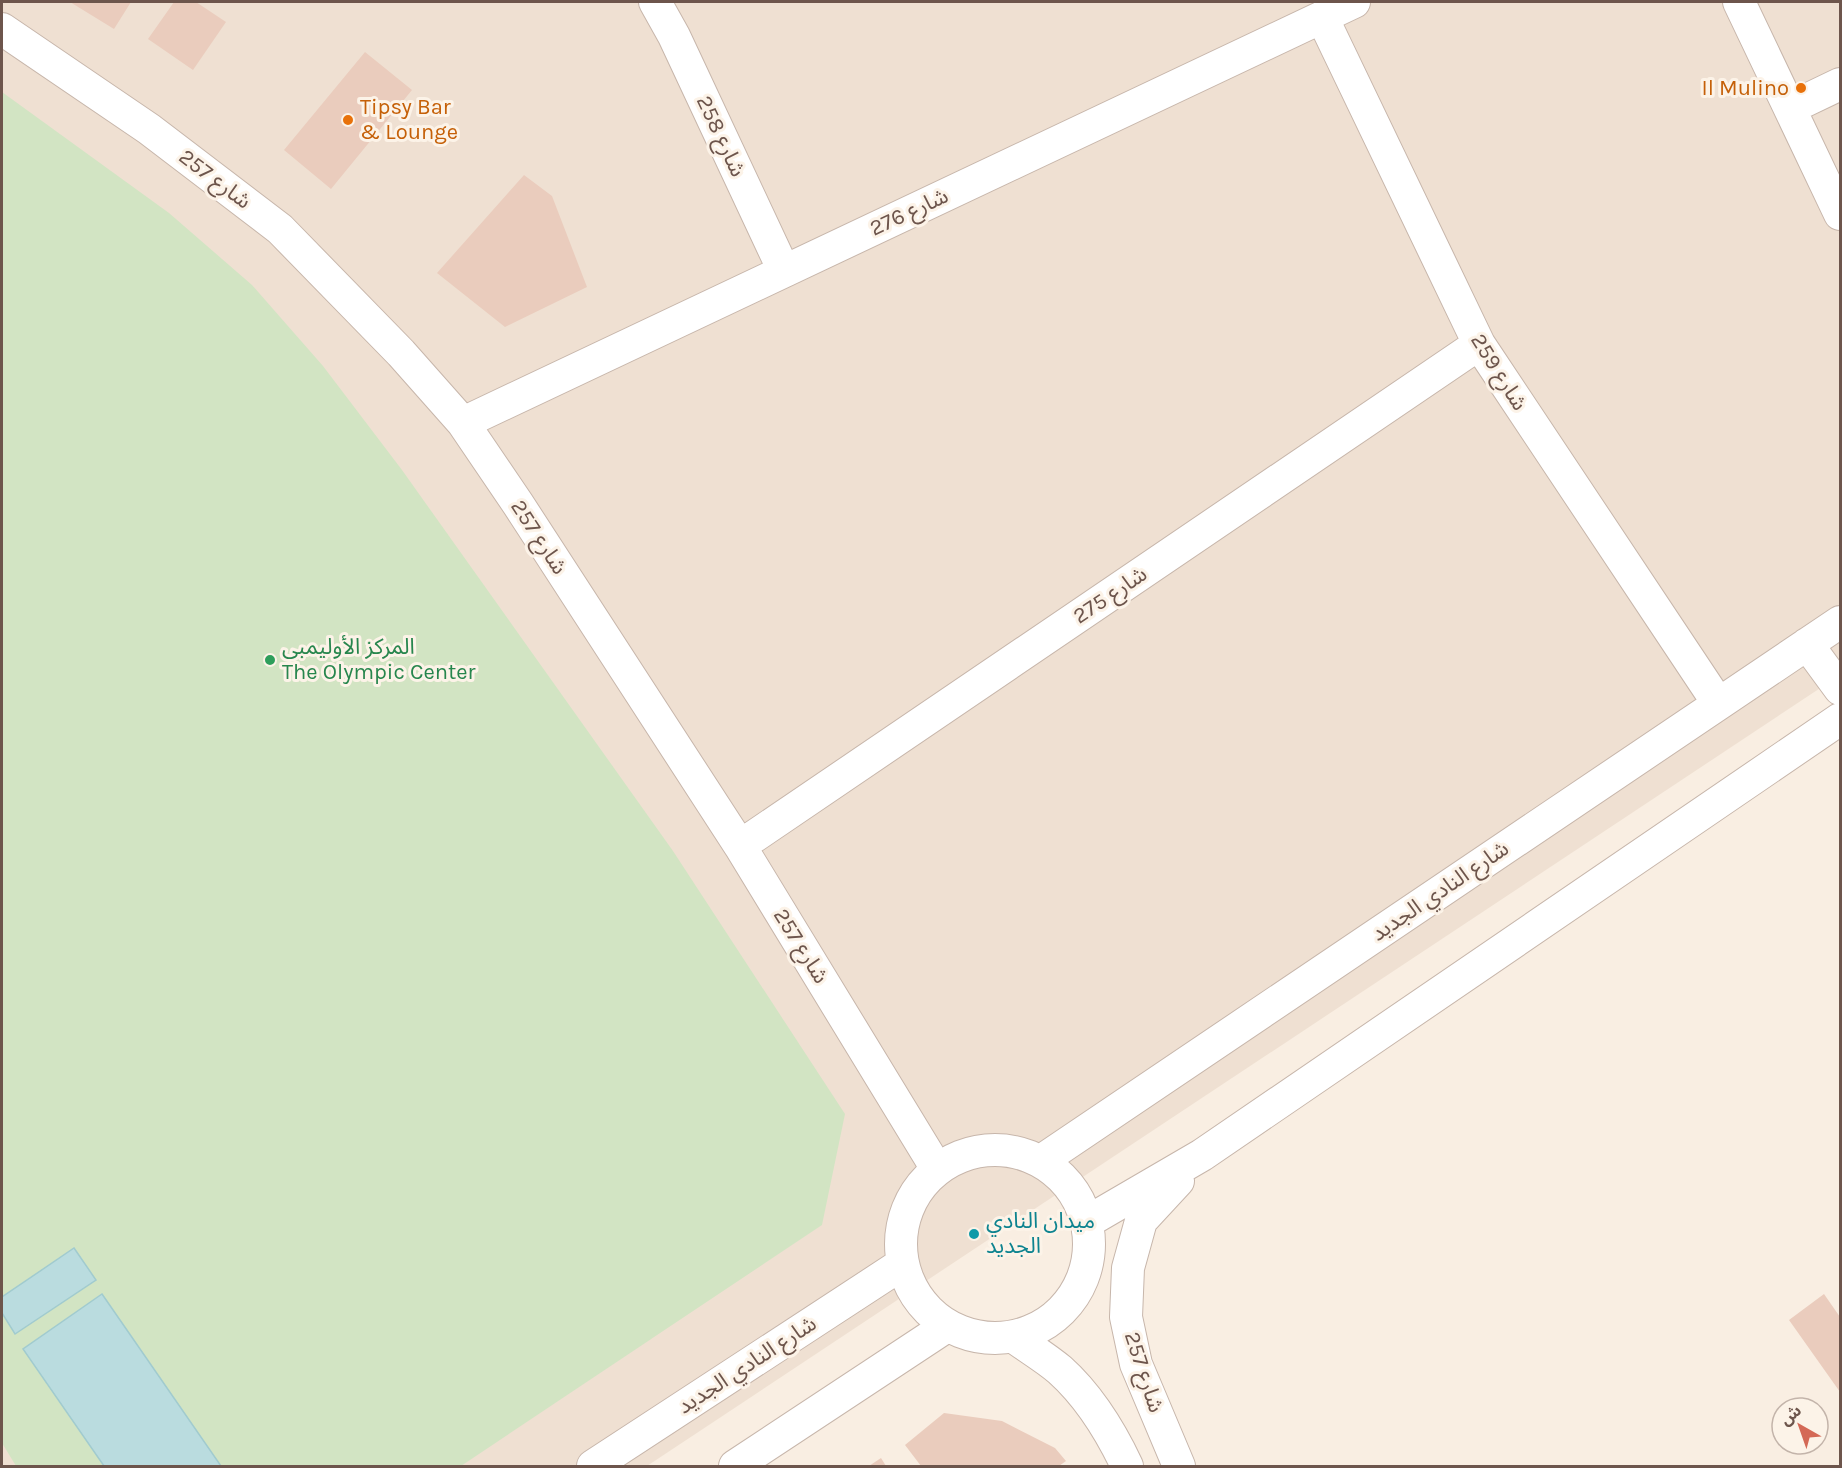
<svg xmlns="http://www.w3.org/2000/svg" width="1842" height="1468" font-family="Karla,'Noto Sans Arabic',sans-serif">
<rect width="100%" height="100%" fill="#f9eee2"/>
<!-- residential -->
<path fill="#efe0d2" d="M 2,2 L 1840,2 L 1840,675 L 647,1466 L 2,1466 Z"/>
<!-- green -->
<path fill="#d2e4c3" d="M 2,92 L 169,213 L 252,285 L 323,366 L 402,470 L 673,851 L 845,1114 L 822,1225 L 461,1466 L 16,1466 L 2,1443 Z"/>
<!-- water -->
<path fill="#badcdf" stroke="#a1cbcf" stroke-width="1.5" d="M 74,1248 L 96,1280 L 15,1334 L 2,1313 L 2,1297 Z
M 102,1294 L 221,1466 L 104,1466 L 23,1349 Z"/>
<!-- building -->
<path fill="#eaccbd" d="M 70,2 L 131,2 L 114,29 Z
M 174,2 L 196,2 L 226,22 L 193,70 L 148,39 Z
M 365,52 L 412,90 L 331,189 L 284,150 Z
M 524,175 L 552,196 L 587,287 L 505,327 L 437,273 Z
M 1824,1294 L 1840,1317 L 1840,1392 L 1789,1320 Z
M 944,1413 L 1002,1421 L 1055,1448 L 1066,1461 L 1059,1466 L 921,1466 L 905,1445 Z
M 881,1458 L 886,1466 L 869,1466 Z"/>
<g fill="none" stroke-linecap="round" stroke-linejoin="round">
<!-- minor casing -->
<g stroke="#c7b6ab" stroke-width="34">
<path id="minor" d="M 655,2 L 674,36 L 784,271
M 1739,2 L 1840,214
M 1322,17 L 1479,344 L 1718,703
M 2,29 L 149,129 L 280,229 L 401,353 L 463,423 L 518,504 L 740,846 L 937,1169
M 1790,108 L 1840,84
M 463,423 L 1354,2
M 1807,644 L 1840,689
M 740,846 L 1479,344
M901 1244a94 94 0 1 1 188 0a94 94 0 1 1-188 0Z
M 1041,1161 L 1840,622
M 1178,1181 L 1141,1221 L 1128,1268 L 1126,1317 L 1136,1364 L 1179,1466
M 1087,1222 L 1202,1155 L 1840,719
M 1014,1337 C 1029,1348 1046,1358 1060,1370 C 1090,1397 1110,1430 1127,1466
M 593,1466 L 902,1264
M 735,1466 L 947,1326"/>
</g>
<!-- minor -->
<use href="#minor" stroke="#fff" stroke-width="32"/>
</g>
<!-- markers -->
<g fill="#e8710a" stroke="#fcf3e8" stroke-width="2">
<circle cx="1801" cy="88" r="6"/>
<circle cx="348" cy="120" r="6"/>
</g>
<circle fill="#2e9e5b" stroke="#fcf3e8" stroke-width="2" cx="270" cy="660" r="6"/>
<circle fill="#0f9aa8" stroke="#fcf3e8" stroke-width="2" cx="974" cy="1234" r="6"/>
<g text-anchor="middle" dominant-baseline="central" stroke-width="6" stroke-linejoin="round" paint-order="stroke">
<!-- food labels -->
<g font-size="22" fill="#c56008" stroke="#fcf3e8" text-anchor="end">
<text x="1789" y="88">Il Mulino</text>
<text x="360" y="107" text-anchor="start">Tipsy Bar<tspan x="360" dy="25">&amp; Lounge</tspan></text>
</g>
<!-- street labels -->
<g font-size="22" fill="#6d554c" stroke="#fcf3e8">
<text transform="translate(721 136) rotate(65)">شارع 258</text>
<text transform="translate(215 179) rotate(37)">شارع 257</text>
<text transform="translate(909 212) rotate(-25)">شارع 276</text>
<text transform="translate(1499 372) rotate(58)">شارع 259</text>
<text transform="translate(539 537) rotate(57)">شارع 257</text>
<text transform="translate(1110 595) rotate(-34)">شارع 275</text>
<text transform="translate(1440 891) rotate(-34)">شارع النادي الجديد</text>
<text transform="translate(801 946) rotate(58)">شارع 257</text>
<text transform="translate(747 1365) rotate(-33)">شارع النادي الجديد</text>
<text transform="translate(1144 1372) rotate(72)">شارع 257</text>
</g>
<!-- leisure labels -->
<g font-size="22" fill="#27864d" stroke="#fcf3e8" text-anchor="start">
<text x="282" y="647">المركز الأوليمبى<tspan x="282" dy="25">The Olympic Center</tspan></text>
</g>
<!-- culture labels -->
<g font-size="22" fill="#0d838f" stroke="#fcf3e8" text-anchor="start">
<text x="986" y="1221">ميدان النادي<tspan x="986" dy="25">الجديد</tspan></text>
</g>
</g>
<!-- border -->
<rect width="1842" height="1468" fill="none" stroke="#6d554c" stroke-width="6"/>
<!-- north arrow -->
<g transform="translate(1800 1426) rotate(320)"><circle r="28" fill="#fcf3e8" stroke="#c3b4aa" stroke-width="1.5"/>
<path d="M0-4.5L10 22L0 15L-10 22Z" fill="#d46956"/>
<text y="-9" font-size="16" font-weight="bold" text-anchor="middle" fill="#6d554c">ش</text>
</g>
</svg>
